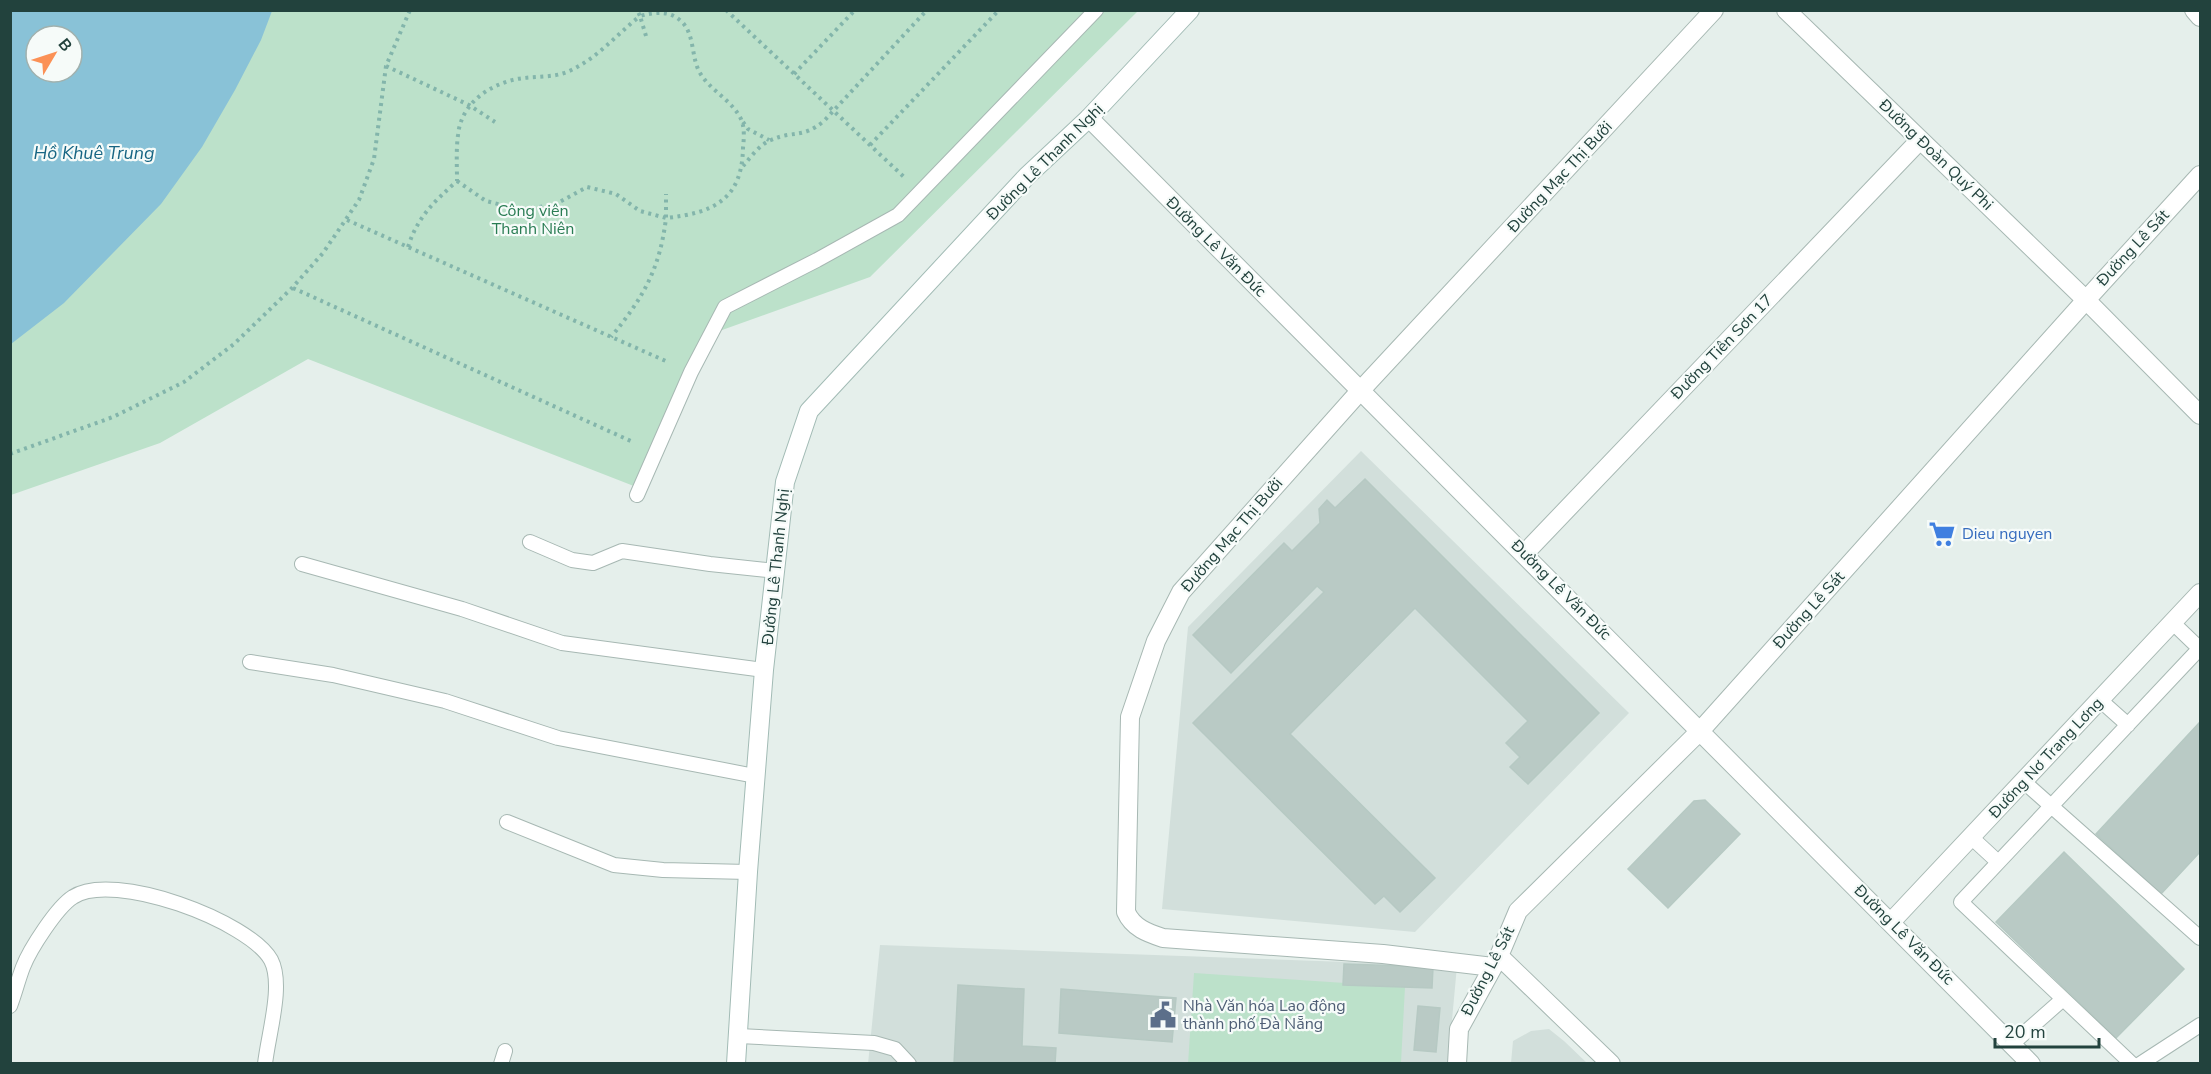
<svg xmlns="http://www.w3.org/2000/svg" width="2211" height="1074" font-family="'Nunito Sans',sans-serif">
<rect width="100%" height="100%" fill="#e5efeb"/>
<!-- built -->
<path fill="#d2dfdb" d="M 1361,451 L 1629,713 L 1415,932 L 1162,909 L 1188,627 Z
M 880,945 L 1457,966 L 1448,1063 L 868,1064 Z
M 1549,1029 L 1564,1041 L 1587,1063 L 1511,1063 L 1513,1041 L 1531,1031 Z"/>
<!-- green -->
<path fill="#bce1ca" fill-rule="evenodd" d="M 10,11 L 1138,11 L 870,277 L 711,334 L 644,490 L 308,359 L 160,443 L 11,495 ZM 36,36 L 72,36 L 72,72 L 36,72 Z
M 1194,973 L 1405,987 L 1401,1063 L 1188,1064 Z"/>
<!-- water -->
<path fill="#89c2d7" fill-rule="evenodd" d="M 11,10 L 272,11 L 261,40 L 235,90 L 202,147 L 161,204 L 64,303 L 11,344 ZM 36,36 L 72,36 L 72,72 L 36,72 Z"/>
<!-- building -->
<path fill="#b9cac5" stroke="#b6c9c3" stroke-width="1.5" d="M 1365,479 L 1599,713 L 1528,784 L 1510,767 L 1520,757 L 1506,743 L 1528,721 L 1415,608 L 1290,734 L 1435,878 L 1400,912 L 1384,896 L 1375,904 L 1193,723 L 1324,592 L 1317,586 L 1231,673 L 1193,635 L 1284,543 L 1292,551 L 1320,523 L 1319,509 L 1327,500 L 1335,508 Z
M 2200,722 L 2200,852 L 2161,894 L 2096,834 Z
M 1705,800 L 1740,834 L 1668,908 L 1628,869 L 1694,801 Z
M 2064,852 L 2184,969 L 2116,1038 L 1996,922 Z
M 1344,964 L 1433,967 L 1432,988 L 1343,985 Z
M 958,985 L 1024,989 L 1022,1046 L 1056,1048 L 1055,1064 L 954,1064 Z
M 1061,989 L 1176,998 L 1172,1042 L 1059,1033 Z
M 1418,1006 L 1440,1008 L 1436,1052 L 1414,1050 Z"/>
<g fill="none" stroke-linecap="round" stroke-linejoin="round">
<!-- service casing -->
<g stroke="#a7b8b3" stroke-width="16">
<path id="service" d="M 637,495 L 691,372 L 725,307 L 817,260 L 898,215 L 1096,10
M 530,542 L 572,560 L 593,563 L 622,551 L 710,564 L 776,571
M 302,564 L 462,609 L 562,643 L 764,670
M 2173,623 L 2200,649
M 250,662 L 333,675 L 445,701 L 558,738 L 755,776
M 2100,700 L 2128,725
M 2023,781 L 2200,938
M 507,822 L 614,865 L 663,870 L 748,872
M 1971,837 L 1998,862
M 10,1006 C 15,993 18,980 23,967 C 30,949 57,907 73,897 C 113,870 249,921 271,960 C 284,985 268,1035 265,1064
M 739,1036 L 874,1043 L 895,1049 L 909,1064
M 2012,1044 L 2063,999
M 501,1064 L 505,1051
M 2132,1064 L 1961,902 L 2200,648
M 2140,1064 L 2200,1025"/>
</g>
<!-- minor casing -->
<g stroke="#a7b8b3" stroke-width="20">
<path id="minor" d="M 1786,10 L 2086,300 L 2200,415
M 2194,10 L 2200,17
M 1089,118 L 2031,1064
M 1524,554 L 1920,140
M 1891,922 L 2200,593
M 1499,956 L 1611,1064
M 1493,967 L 1383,954 L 1163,938 C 1148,933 1133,928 1126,912 L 1130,717 L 1156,641 L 1181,592 L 1360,391 L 1714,10
M 1457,1064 L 1459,1029 L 1499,956 L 1518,911 L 1701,730 L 2086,300 L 2200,175"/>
</g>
<!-- secondary casing -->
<g stroke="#a2bbb5" stroke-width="20">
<path id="secondary" d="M 736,1064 L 748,872 L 764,670 L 785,482 L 809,411 L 1027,176 L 1089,118 L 1190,10"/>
</g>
<!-- path -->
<path stroke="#83b5ab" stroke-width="4" stroke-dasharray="3 4.5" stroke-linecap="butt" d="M 726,10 L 904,177
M 646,36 L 640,16 C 655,12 670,10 682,22 C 695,35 691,58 700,73 C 710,90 730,99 740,117 C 745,126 744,138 743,148 C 742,200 713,213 666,218 L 666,194
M 386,66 L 469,105 L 495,122
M 794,74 L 855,10
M 743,122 L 748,129 L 769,140
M 870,145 L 999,10
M 743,166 C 751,157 759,145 771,140 C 794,130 802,139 824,121 L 927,10
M 457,181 L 486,201 L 522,210 L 556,204 L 587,187 L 616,194 L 640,211 L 666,218 C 660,269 643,298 611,337
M 347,220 L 668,362
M 408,247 C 418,216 434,202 457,181 C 457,166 456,150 458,135 C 461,104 488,85 517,79 C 534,76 552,78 567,72 C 597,59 615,36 640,16 L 637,10
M 293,288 L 633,442
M 10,454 L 113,417 L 184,382 L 234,344 L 292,288 L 323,253 L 359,200 L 374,159 L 386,66 L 410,10"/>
<!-- service -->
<use href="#service" stroke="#fff" stroke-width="14"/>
<!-- minor -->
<use href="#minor" stroke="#fff" stroke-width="18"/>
<!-- secondary -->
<use href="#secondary" stroke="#fff" stroke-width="18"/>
</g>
<!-- icons -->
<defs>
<g id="supermarket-bare" transform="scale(2.07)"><path d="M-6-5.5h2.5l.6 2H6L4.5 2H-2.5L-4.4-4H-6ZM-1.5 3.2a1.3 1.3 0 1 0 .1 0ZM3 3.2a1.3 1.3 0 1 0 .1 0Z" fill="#3f7fe0" stroke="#f6fbf9" stroke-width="2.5" paint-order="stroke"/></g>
<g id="civic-bare" transform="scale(2.07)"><path d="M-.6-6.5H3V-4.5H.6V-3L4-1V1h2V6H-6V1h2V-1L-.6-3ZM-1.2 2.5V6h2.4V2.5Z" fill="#5c6f8a" stroke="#f6fbf9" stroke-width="2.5" paint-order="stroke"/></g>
</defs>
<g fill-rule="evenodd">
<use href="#supermarket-bare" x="1942" y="534"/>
<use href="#civic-bare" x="1163" y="1015"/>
</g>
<g text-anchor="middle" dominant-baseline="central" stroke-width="4.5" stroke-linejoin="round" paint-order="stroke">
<!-- street labels -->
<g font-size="16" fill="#22423d" stroke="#f6fbf9">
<text transform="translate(1936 155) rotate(44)">Đường Đoàn Quý Phi</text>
<text transform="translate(1045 162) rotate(-45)">Đường Lê Thanh Nghị</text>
<text transform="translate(1560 177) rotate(-47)">Đường Mạc Thị Bưởi</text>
<text transform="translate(1216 247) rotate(45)">Đường Lê Văn Đức</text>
<text transform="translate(2133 248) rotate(-47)">Đường Lê Sát</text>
<text transform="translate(1722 347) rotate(-46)">Đường Tiên Sơn 17</text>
<text transform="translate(1232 535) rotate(-49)">Đường Mạc Thị Bưởi</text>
<text transform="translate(776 567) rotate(-84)">Đường Lê Thanh Nghị</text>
<text transform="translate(1561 590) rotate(45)">Đường Lê Văn Đức</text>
<text transform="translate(1809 610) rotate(-48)">Đường Lê Sát</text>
<text transform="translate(2046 758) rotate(-47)">Đường Nơ Trang Lơng</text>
<text transform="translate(1904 935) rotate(45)">Đường Lê Văn Đức</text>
<text transform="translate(1488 971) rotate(-63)">Đường Lê Sát</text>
</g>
<!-- park labels -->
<g font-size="16" fill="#297c53" stroke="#f6fbf9">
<text x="533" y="211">Công viên<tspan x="533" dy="18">Thanh Niên</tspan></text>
</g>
<!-- shop labels -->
<g font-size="16" fill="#366cbe" stroke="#f6fbf9" text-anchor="start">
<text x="1962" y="534">Dieu nguyen</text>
</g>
<!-- service labels -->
<g font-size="16" fill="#4e5e75" stroke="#f6fbf9" text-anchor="start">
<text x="1183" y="1006">Nhà Văn hóa Lao động<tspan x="1183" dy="18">thành phố Đà Nẵng</tspan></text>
</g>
<!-- water labels -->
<g font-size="18" font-style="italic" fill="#176583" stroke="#f6fbf9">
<text x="94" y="153">Hồ Khuê Trung</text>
</g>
</g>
<!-- border -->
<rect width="2211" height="1074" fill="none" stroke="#22423d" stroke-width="24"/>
<!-- north arrow -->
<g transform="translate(54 54) rotate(51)"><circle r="28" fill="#f6fbf9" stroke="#a1b1ae" stroke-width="1.5"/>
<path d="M0-4.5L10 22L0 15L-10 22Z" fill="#fb9156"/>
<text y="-9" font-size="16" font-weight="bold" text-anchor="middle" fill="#22423d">B</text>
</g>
<!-- scale -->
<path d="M1995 1038v9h104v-9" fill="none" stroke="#22423d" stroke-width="3"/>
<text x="2004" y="1038" font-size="18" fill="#22423d" stroke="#f6fbf9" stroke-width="4.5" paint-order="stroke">20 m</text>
</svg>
